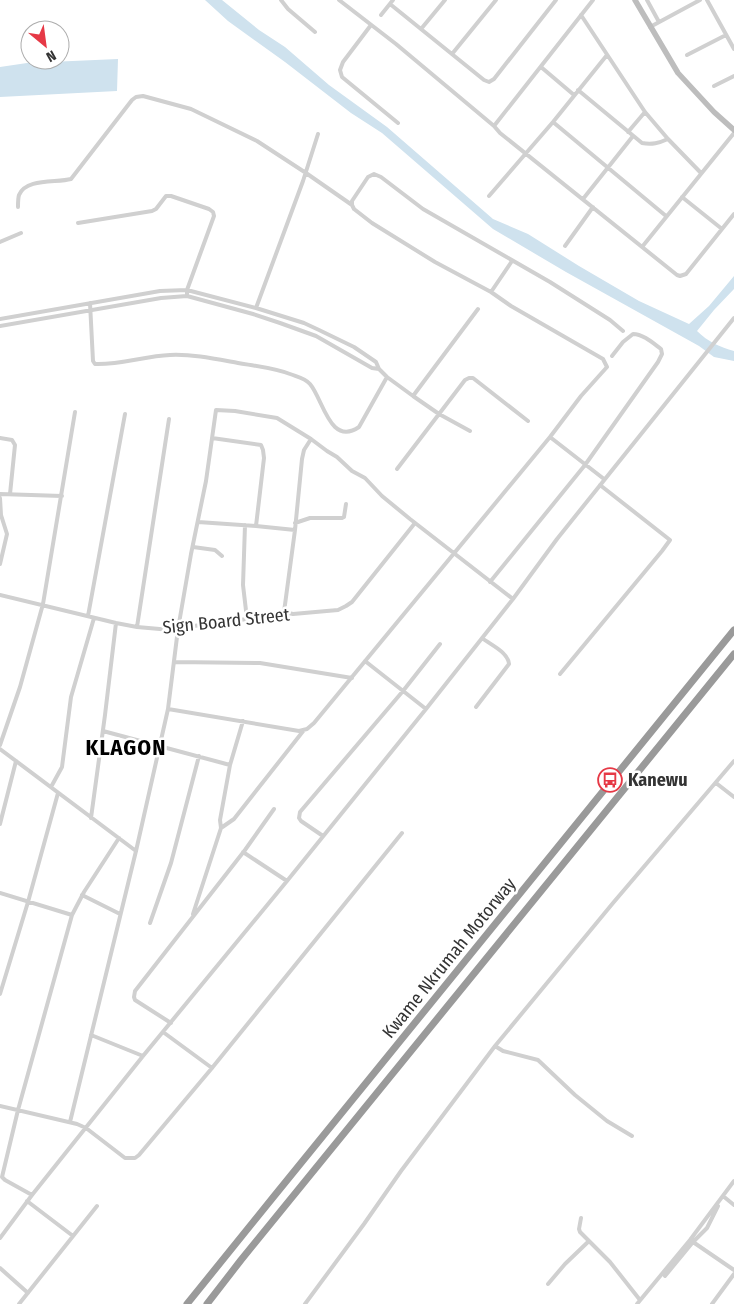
<svg xmlns="http://www.w3.org/2000/svg" width="734" height="1304" font-family="'Fira Sans Condensed',sans-serif">
<rect width="100%" height="100%" fill="#fff"/>
<!-- water -->
<path fill="#cfe2ee" d="M 205,0 L 222,0 L 259,30 L 285,47 L 329,85 L 387,127 L 493,219 L 528,234 L 579,266 L 639,301 L 689,324 L 709,306 L 734,276 L 734,289 L 714,310 L 697,331 C 708,342 720,347 734,351 L 734,361 L 714,357 L 699,346 L 566,272 L 493,229 L 382,133 L 351,113 L 285,62 L 228,21 Z
M 118,59 L 117,91 L 0,97 L 0,67 L 27,63 Z"/>
<g fill="none" stroke-linecap="round" stroke-linejoin="round">
<!-- street -->
<path stroke="#d0d0d0" stroke-width="4" d="M 281,0 L 288,9 L 315,32
M 339,0 L 396,44 L 494,126
M 593,0 L 494,126 L 500,133 L 677,275 L 680,276 L 686,274 L 734,214
M 647,0 L 659,22
M 707,0 L 734,49
M 390,4 L 484,80 L 489,82 L 494,79 L 556,0
M 381,15 L 393,0
M 581,15 L 645,112 L 668,139 L 701,173
M 371,25 L 343,62 L 340,70 L 342,77 L 398,123
M 650,27 L 700,0
M 421,29 L 445,0
M 452,54 L 496,0
M 687,55 L 726,35
M 541,67 L 574,95
M 714,86 L 734,76
M 578,90 L 642,143 C 652,145 659,143 668,139
M 553,122 L 666,216
M 628,132 L 645,112
M 489,196 L 553,122 L 607,55
M 682,197 L 722,229
M 583,199 L 633,136
M 18,207 C 18,203 18,198 19,195 C 26,178 56,183 71,179 L 132,100 L 136,97 L 143,96 L 191,109 L 257,141 L 306,173 L 352,205
M 78,223 L 152,211 L 156,209 L 166,196 L 171,196 L 209,209 L 213,212 L 214,216 L 187,290 L 187,296
M 0,242 L 21,233
M 565,246 L 593,207
M 642,247 L 734,133
M 491,292 L 512,261
M 90,303 L 93,361 L 95,364 C 120,365 145,356 170,355 C 193,354 216,359 238,363 C 256,366 274,368 290,374 C 298,377 305,378 310,384 C 323,399 330,447 359,427 L 387,377
M 256,308 L 303,181 L 318,134
M 0,319 L 160,291 L 187,290 L 256,308 L 304,323 L 319,330 L 354,347 L 376,362 L 379,369 L 387,377 L 413,396 L 439,414 L 470,431
M 0,326 L 161,298 L 187,296 L 253,314 L 280,323 L 316,336 L 372,368 L 379,369
M 413,396 L 478,309
M 550,437 L 604,479
M 0,438 L 12,440 L 15,445 L 10,494
M 212,438 L 261,445 L 263,450 L 264,458 L 256,526
M 397,469 L 465,380 L 469,378 L 473,378 L 528,421
M 0,494 L 62,496
M 0,498 L 1,515 L 7,534 L 0,564
M 198,522 L 256,526 L 295,530
M 295,523 L 310,518 L 342,518 L 344,517 L 346,504
M 245,525 L 243,585 L 247,619
M 193,547 L 215,550 L 222,556
M 490,582 L 585,465 L 658,362 L 662,354 L 661,349 C 653,343 643,334 633,334 L 623,342 L 612,356
M 0,595 L 116,623 L 137,627 L 171,630 L 186,627 L 247,619 L 284,612 L 293,614 L 338,610 L 346,606 L 352,602 L 415,523
M 284,612 L 295,530 L 302,459 L 304,450 L 311,439 L 327,451 L 337,457 L 352,471 L 365,478 L 382,496 L 410,519 L 513,599
M 88,616 L 125,414
M 137,627 L 169,419
M 365,661 L 426,709
M 174,662 L 260,663 L 352,678
M 560,674 L 662,551 L 670,540 L 600,485
M 476,707 L 509,664 C 508,652 491,645 482,638
M 168,709 L 299,731 L 307,729 L 314,723 L 550,437 L 581,396 L 607,367 L 603,359 L 511,306 L 491,292 L 435,262 L 372,223 L 354,209 L 352,205 L 352,201 L 368,177 L 374,174 L 381,177 L 423,209 L 550,282 L 610,320 L 623,331
M 103,731 L 230,765
M 0,745 L 20,687 L 43,604 L 75,412
M 0,749 L 136,851
M 716,783 L 734,797
M 51,787 L 62,767 L 71,697 L 94,618
M 91,818 L 105,715 L 116,623
M 0,824 L 16,761
M 221,828 L 234,819 L 304,730
M 323,836 L 301,821 L 299,818 L 300,812 L 403,691 L 440,644
M 243,852 L 287,881
M 0,893 L 72,915
M 82,895 L 120,914
M 193,914 L 221,828 L 220,820 L 230,765 L 243,721
M 150,923 L 171,863 L 199,756
M 0,994 L 28,902 L 58,793
M 171,1023 L 135,1000 L 134,997 L 135,991 L 245,850 L 274,809
M 163,1032 L 212,1068
M 91,1035 L 143,1056
M 495,1046 L 503,1051 L 538,1060 L 575,1095 L 607,1121 L 632,1136
M 0,1106 L 77,1124 L 86,1128 L 125,1158 L 135,1158 L 139,1155 L 212,1068 L 402,833
M 70,1122 L 136,851 L 168,709 L 178,629 L 191,554 L 206,481 L 216,410 L 235,411 L 277,418 L 311,439
M 32,1195 L 5,1180 L 2,1177 L 18,1110 L 72,915 L 84,892 L 119,838
M 723,1197 L 723,1196 L 734,1205
M 27,1201 L 73,1236
M 581,1218 L 579,1229 L 580,1232 L 610,1262 L 640,1300
M 0,1238 L 32,1195 L 143,1056 L 287,881 L 426,709 L 513,599 L 557,539 L 734,318
M 693,1242 L 734,1270
M 0,1268 L 28,1293
M 665,1276 L 693,1242 L 707,1228 L 718,1206
M 548,1284 L 565,1264 L 589,1241
M 19,1304 L 97,1206
M 305,1304 L 364,1224 L 401,1171 L 495,1046 L 613,903 L 734,761
M 637,1304 L 690,1240 L 734,1181
M 712,1304 L 734,1274"/>
<!-- secondary -->
<path stroke="#bdbdbd" stroke-width="5.5" d="M 635,0 L 678,73 L 714,112 L 734,130"/>
<!-- highway -->
<path stroke="#9a9a9a" stroke-width="7" d="M 187,1304 L 275,1195 L 734,630
M 207,1304 L 241,1260 L 734,654"/>
</g>
<!-- icons -->
<defs>
<g id="bus-ring" transform="scale(1.25)"><circle r="9.5" fill="#fff" stroke="#e63946" stroke-width="1.5"/><path d="M-5-6H5V4H4V6H2V4H-2V6H-4V4H-5ZM-3.5-4V0h7V-4ZM-3.5 1.2v1.5H-2V1.2ZM2 1.2v1.5H3.5V1.2Z" fill="#e63946"/></g>
</defs>
<g fill-rule="evenodd">
<use href="#bus-ring" x="610" y="780"/>
</g>
<g text-anchor="middle" dominant-baseline="central" stroke-width="5" stroke-linejoin="round" paint-order="stroke">
<!-- street labels -->
<g font-size="18" fill="#333" stroke="#fff">
<text transform="translate(226 621) rotate(-6)">Sign Board Street</text>
<text transform="translate(449 958) rotate(-51)">Kwame Nkrumah Motorway</text>
</g>
<!-- poi labels -->
<g font-size="18" font-weight="bold" fill="#333" stroke="#fff" text-anchor="start">
<text x="628" y="780">Kanewu</text>
</g>
<!-- district labels -->
<g font-size="22" font-weight="bold" letter-spacing="1" fill="#000" stroke="#fff">
<text x="126" y="747">KLAGON</text>
</g>
</g>
<!-- north arrow -->
<g transform="translate(45 45) rotate(151)"><circle r="24" fill="#ffffff" stroke="#adadad"/>
<path d="M0-4L9 19L0 12L-9 19Z" fill="#e63946"/>
<text y="-8" font-size="14" font-weight="bold" text-anchor="middle" fill="#333333">N</text>
</g>
</svg>
